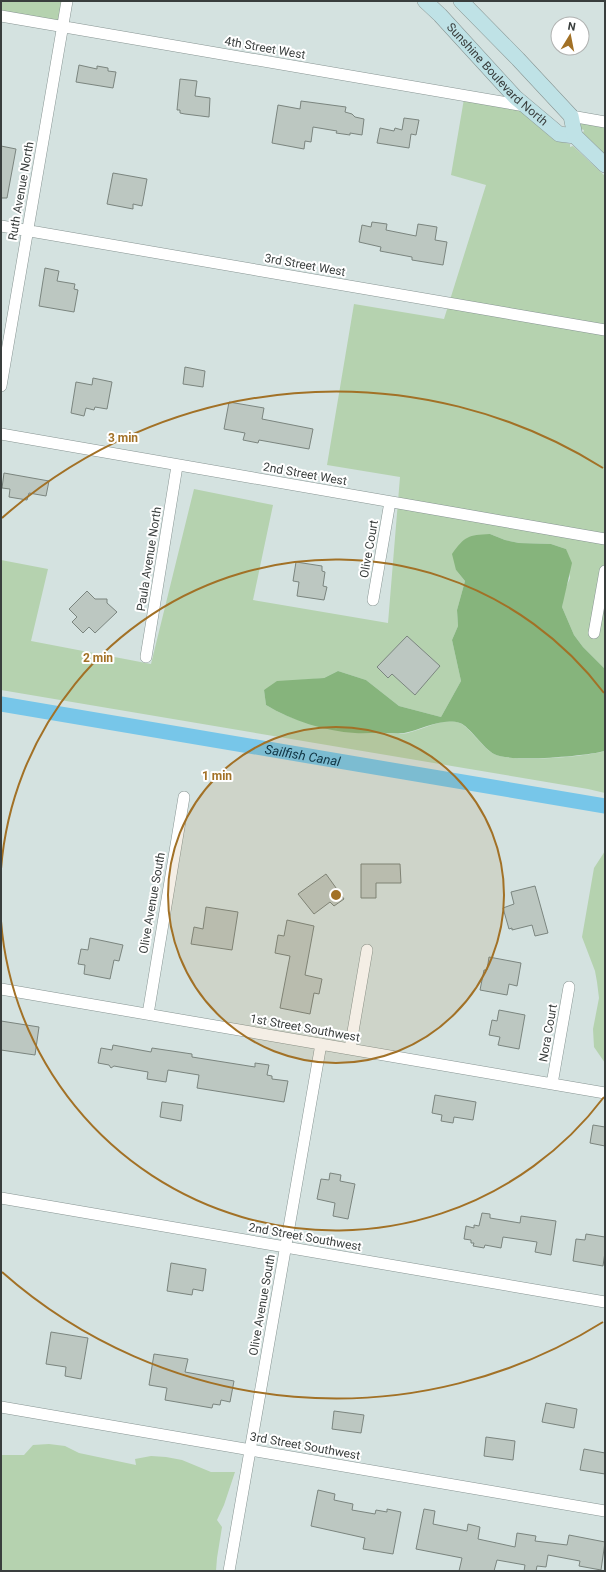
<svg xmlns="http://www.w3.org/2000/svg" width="606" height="1572" font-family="Roboto,sans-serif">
<rect width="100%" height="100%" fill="#d4e2e0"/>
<!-- green -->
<path fill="#b5d2af" d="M 1,1 L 67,1 L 63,25 L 1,15 Z
M 465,93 L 511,103 L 554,140 L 570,144 L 570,147 L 573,146 L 605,176 L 605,669 L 583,647 L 574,635 L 562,607 L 564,592 L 570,578 L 566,549 L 551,544 L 519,543 L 505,540 L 490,534 L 456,570 L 465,581 L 457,610 L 458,626 L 452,640 L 461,681 L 441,717 L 399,706 L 366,680 L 338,671 L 324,678 L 293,681 L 264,690 L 266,705 C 299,725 325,726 362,730 C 375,731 388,734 401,734 C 419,733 442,716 460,723 C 469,727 484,749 494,754 C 512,763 585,757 605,751 L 605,793 L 588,789 L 1,690 L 1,560 L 48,569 L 31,641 L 151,664 L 194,489 L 273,505 L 253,600 L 388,623 L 400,477 L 327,465 L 354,304 L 444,319 L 486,185 L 451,175 Z
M 579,118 L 605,119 L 605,154 L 583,133 L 584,130 L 581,129 Z
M 605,851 L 605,1063 L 594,1047 L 593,1029 L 599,998 L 597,982 L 595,971 L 582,937 L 594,868 Z
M 49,1444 L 65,1446 L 79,1453 L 136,1465 L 135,1459 L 151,1456 L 166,1457 L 182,1460 L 211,1472 L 235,1472 L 224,1505 L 217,1520 L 222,1527 L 217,1558 L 216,1571 L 1,1571 L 1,1455 L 24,1455 L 33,1445 Z"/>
<!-- forest -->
<path fill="#86b47c" d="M 490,534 L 505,540 L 519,543 L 551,544 L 566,549 L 572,563 L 562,607 L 574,635 L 583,647 L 605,669 L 605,751 C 585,756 511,763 494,754 C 484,749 469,726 460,723 C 442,717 421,730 404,733 C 398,734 392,733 386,733 C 376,732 365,734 355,733 C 325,731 292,721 266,705 L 264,690 L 277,681 L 324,678 L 338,671 L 366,680 L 399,706 L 441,717 L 461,681 L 452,640 L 458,626 L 457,610 L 465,581 L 456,570 L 452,554 C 465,536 468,535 490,534 Z"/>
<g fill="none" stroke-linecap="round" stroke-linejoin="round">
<!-- canal -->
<path stroke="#77c6e9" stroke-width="15" id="s1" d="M 1,704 L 605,806"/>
</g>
<!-- building -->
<path fill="#bcc7c1" stroke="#7b857f" d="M 79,65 L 97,69 L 97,66 L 108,68 L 108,71 L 116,72 L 113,88 L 76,82 Z
M 180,79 L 197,81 L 195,96 L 210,98 L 209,117 L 185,114 L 180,113 L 180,110 L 177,110 Z
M 301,101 L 346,107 L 345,112 L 352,114 L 355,117 L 364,119 L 362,135 L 350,133 L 350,135 L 336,133 L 337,131 L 313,127 L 311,142 L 305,141 L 304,149 L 272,143 L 278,105 L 300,109 Z
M 404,118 L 419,120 L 416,135 L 411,134 L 409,148 L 377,143 L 380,128 L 394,131 L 395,128 L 402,130 Z
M 1,146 L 16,149 L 7,198 L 1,198 Z
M 113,173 L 147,179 L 142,206 L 133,204 L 133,209 L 107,204 Z
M 372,222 L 387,224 L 386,230 L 416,236 L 418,224 L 437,227 L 435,240 L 447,242 L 443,265 L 412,260 L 412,257 L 380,251 L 381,247 L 359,242 L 362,225 L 371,227 Z
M 45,268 L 59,271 L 57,281 L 75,284 L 74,289 L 78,290 L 74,312 L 39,306 Z
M 185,367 L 205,371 L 203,387 L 183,384 Z
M 93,378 L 112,382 L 107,409 L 95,407 L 94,410 L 86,408 L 84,416 L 71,413 L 76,382 L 92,385 Z
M 229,402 L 264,408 L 262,419 L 313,429 L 309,449 L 259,440 L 258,443 L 243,440 L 245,433 L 224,429 Z
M 4,473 L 49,481 L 46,496 L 29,493 L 27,500 L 9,497 L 10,489 L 2,488 Z
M 296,562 L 322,566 L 322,571 L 325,572 L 323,586 L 327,587 L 324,600 L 297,596 L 299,582 L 293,581 Z
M 87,591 L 95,599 L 107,599 L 107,603 L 117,612 L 95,633 L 89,627 L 83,633 L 72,622 L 77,617 L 69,609 Z
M 407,636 L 440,666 L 415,695 L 392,674 L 388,678 L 377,667 Z
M 361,864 L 400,864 L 401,883 L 376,883 L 376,898 L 361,898 Z
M 326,874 L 344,899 L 334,906 L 330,902 L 314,914 L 298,894 Z
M 535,886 L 548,933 L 535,936 L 532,925 L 512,930 L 512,928 L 509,929 L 503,908 L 514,904 L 511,892 Z
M 206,907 L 238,912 L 232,950 L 191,944 L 194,927 L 203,929 Z
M 287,920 L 314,926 L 305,975 L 322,979 L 319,994 L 314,993 L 310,1014 L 280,1008 L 290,956 L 275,953 L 278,935 L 284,936 Z
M 90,938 L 123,945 L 119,961 L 114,960 L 110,979 L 84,974 L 85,965 L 78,964 L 81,949 L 88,950 Z
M 489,957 L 521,963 L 517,986 L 509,984 L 507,995 L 480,990 L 484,970 L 487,970 Z
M 499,1010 L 525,1015 L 519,1049 L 498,1045 L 500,1037 L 489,1035 L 492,1020 L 497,1021 Z
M 1,1021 L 39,1027 L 35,1055 L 1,1050 Z
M 113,1045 L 151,1052 L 152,1048 L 192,1054 L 192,1057 L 255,1067 L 255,1063 L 269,1065 L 267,1075 L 272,1076 L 272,1079 L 288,1081 L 284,1102 L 197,1088 L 199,1075 L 168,1070 L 166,1082 L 147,1079 L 148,1072 L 114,1066 L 111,1068 L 109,1065 L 98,1063 L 101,1048 L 112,1050 Z
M 435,1095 L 476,1102 L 473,1120 L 454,1117 L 453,1123 L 441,1121 L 442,1115 L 432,1113 Z
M 162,1102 L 183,1105 L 181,1121 L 160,1117 Z
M 593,1125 L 605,1127 L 605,1146 L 590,1143 Z
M 330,1173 L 341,1175 L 340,1181 L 355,1184 L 348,1219 L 333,1216 L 335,1203 L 317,1199 L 321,1179 L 329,1180 Z
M 482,1213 L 490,1214 L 490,1218 L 520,1223 L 521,1216 L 556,1221 L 551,1255 L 535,1252 L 537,1242 L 503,1237 L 501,1248 L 485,1245 L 484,1248 L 473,1246 L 474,1243 L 471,1243 L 471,1240 L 464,1239 L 466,1226 L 474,1228 L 474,1225 L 479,1226 Z
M 586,1234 L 605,1237 L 605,1252 L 603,1266 L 573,1261 L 576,1239 L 585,1240 Z
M 171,1263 L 206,1269 L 203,1291 L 193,1289 L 192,1295 L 167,1291 Z
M 51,1332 L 88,1338 L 81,1379 L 65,1376 L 66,1367 L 46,1364 Z
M 154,1354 L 188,1359 L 185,1372 L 234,1381 L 230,1402 L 221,1400 L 220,1405 L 213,1404 L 212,1408 L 165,1400 L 167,1388 L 149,1385 Z
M 546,1403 L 577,1409 L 574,1428 L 542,1422 Z
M 334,1411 L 364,1415 L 361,1433 L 332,1429 Z
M 486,1437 L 515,1441 L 513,1460 L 484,1456 Z
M 584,1449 L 605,1453 L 605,1474 L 580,1470 Z
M 318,1490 L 335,1494 L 334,1500 L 353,1504 L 352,1510 L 375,1514 L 376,1510 L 387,1512 L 387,1509 L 401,1512 L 393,1554 L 363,1549 L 365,1538 L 311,1526 Z
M 424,1509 L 435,1511 L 433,1524 L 467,1531 L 468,1524 L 480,1527 L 478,1539 L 515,1547 L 517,1533 L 536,1536 L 535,1541 L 567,1545 L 569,1535 L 605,1542 L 601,1570 L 579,1566 L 580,1561 L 548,1555 L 546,1567 L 537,1566 L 536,1571 L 524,1571 L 525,1565 L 497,1560 L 494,1571 L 459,1571 L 462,1558 L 416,1549 Z"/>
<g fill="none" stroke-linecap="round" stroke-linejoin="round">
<!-- street casing -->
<g stroke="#879492" stroke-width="12">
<path id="street" d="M 1,16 L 525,106
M 571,116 L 605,122
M 1,226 L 605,330
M 1,386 L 67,1
M 1,434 L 605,539
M 373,600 L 390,502
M 594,633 L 605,571
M 146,657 L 177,466
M 1,989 L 605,1093
M 148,1014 L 184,797
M 350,1049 L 367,950
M 552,1084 L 569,987
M 1,1198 L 605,1302
M 1,1407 L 605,1511
M 229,1571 L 321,1044"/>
</g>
<!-- secondary casing -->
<g stroke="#879492" stroke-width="16">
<g id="secondary">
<path id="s2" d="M 425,1 L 440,15 L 515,97 L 559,134 L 575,136"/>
<path d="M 461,1 L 518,59 L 571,116 L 575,136 L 605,165"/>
</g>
</g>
<!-- street -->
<use href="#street" stroke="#fff" stroke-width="11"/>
<!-- secondary -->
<use href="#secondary" stroke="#bfe2e6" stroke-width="15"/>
</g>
<!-- distance rings -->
<circle cx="336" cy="895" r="168" fill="#a27126" fill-opacity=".12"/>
<g fill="none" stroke="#a27126" stroke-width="2">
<circle cx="336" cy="895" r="168"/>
<path d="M604 1097A336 336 0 0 1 1 921M1 869A336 336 0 0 1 604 693"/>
<path d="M603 1322A504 504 0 0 1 2 1272M2 518A504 504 0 0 1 603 468"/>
</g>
<g text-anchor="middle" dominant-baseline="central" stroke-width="4" stroke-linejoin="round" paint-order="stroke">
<!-- street labels -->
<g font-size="12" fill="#393e3d" stroke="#fff">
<text transform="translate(265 48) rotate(10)">4th Street West</text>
<text stroke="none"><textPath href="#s2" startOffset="103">Sunshine Boulevard North</textPath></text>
<text transform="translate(21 191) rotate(-80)">Ruth Avenue North</text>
<text transform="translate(305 265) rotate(10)">3rd Street West</text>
<text transform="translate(305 474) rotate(10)">2nd Street West</text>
<text transform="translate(369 549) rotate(-80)">Olive Court</text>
<text transform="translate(149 559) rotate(-81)">Paula Avenue North</text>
<text transform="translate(152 903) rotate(-80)">Olive Avenue South</text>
<text transform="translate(305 1028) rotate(10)">1st Street Southwest</text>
<text transform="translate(548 1033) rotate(-80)">Nora Court</text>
<text transform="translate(305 1237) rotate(10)">2nd Street Southwest</text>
<text transform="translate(262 1305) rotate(-80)">Olive Avenue South</text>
<text transform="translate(305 1446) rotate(10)">3rd Street Southwest</text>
</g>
<!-- water labels -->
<g font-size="13" font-style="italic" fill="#0f3342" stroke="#fff">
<text stroke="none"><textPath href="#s1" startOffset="306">Sailfish Canal</textPath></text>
</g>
</g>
<circle cx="336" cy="895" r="6" fill="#a27126" stroke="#fff" stroke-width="2"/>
<g font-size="12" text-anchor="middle" font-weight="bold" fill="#a27126" stroke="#fff" stroke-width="4" stroke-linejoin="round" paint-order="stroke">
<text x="123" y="442">3 min</text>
<text x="98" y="662">2 min</text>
<text x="217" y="780">1 min</text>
</g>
<!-- border -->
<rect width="606" height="1572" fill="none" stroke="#393e3d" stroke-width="4"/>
<!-- north arrow -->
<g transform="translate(570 36) rotate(10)"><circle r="19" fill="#ffffff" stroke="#b0b2b1"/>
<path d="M0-3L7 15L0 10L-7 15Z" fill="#a27126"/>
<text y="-6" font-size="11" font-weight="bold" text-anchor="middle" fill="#393e3d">N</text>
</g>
</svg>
